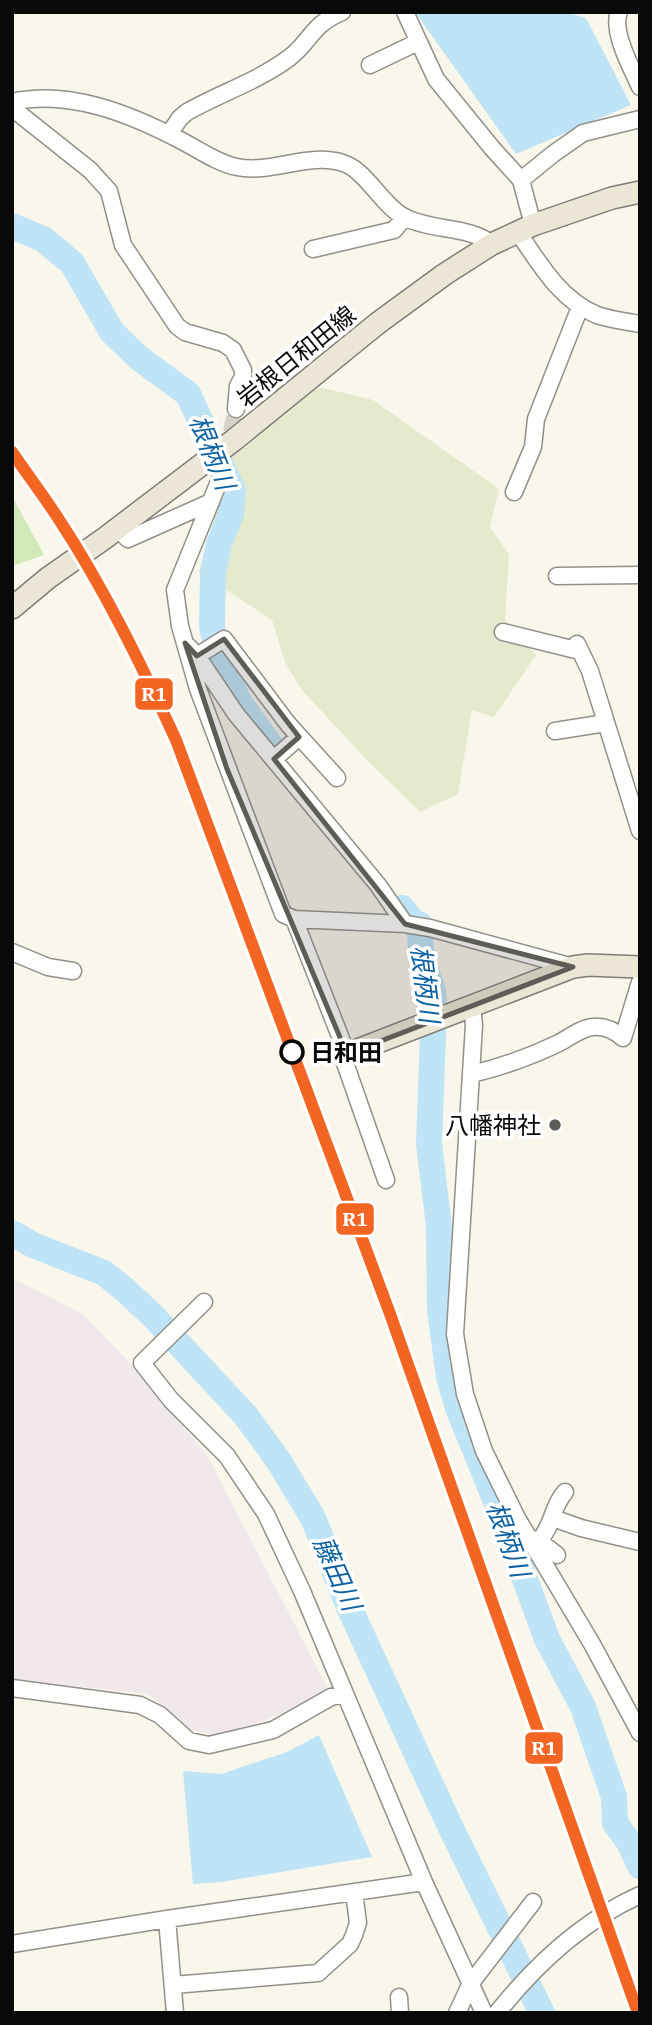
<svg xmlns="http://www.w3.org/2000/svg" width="652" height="2025" font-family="'IBM Plex Serif','Noto Sans JP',serif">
<rect width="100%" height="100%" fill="#f9f6ec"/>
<!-- industrial -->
<path fill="#f0e8eb" d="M 12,1278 L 83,1314 L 144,1378 L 208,1457 L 330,1693 L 224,1737 L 192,1730 L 148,1694 L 12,1679 Z"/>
<!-- forest -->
<path fill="#d1e8b7" d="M 12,496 L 44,555 L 12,566 Z"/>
<!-- cemetery -->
<path fill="#e5eacf" d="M 324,388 L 373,400 L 499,489 L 490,527 L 509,554 L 505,620 L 536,655 L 494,717 L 472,710 L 458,794 L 420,812 L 367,760 L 301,689 L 285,662 L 272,620 L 199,572 L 232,457 L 308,390 Z"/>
<!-- water -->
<path fill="#bfe4f6" d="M 415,12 L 565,12 L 586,18 L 631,105 L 516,154 Z
M 319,1735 L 372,1857 L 221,1882 L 193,1884 L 183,1771 L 221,1774 L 287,1752 Z"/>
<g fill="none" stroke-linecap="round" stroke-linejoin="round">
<!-- river -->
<path stroke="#bfe4f6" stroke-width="26" d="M 12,226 L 43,239 L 72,263 L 112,332 L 139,358 L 188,394 L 233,491 L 231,514 L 219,544 L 213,573 L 212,627 L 218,652 L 239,702 L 276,753
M 402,908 L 413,922 L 419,924 L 422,959 L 433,991 L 434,1006 L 429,1144 L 439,1226 L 440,1310 L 449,1377 L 458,1408 L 498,1506 L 547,1639 L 583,1707 L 614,1797 L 615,1823 L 629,1842 L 640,1866
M 12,1233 L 33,1245 L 104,1273 L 125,1290 L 152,1315 L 246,1416 L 278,1460 L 313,1518 L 349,1607 L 449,1824 L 542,2013"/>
<!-- minor-tunnel -->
<path stroke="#d5d2ca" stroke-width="16" stroke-dasharray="16 8" stroke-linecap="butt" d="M 220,479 L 236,409"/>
<!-- minor casing -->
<g stroke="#91908b" stroke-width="19">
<path id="minor" d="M 405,12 L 436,79 L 492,148 L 521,180 L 533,225
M 619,12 C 611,31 632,69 640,87
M 370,65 L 418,42
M 12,102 C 69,89 130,114 180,140 C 198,149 217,163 237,167 C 272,174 309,152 343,163 C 366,170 382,206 406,218 C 433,231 469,226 492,244
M 12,108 L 90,170 L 109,191 L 123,245 L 177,326 L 185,332 L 223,343 L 233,350 L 243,370 L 243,377 L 238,386 L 236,409
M 169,134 L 180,118 L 187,112 C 221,93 258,81 289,58 C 311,41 312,24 342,12
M 521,180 L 553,154 L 583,133 L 640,119
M 518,232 C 539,263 560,300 597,315 C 611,320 625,321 640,324
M 313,249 L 394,230 L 405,217
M 220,479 L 175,590 L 180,626 L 198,689 L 283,914 L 294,919 L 405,924 L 430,928 L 573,967
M 514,492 L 533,447 L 536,419 L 580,307
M 118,529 L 128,539 L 211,502
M 557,576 L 640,575
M 503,632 L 580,651
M 577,644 L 590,671 L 640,831
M 189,647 L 197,656 L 236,714 L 378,885 L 405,924
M 197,656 L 224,639 L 288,724 L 337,778
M 555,731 L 606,723
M 274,759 L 299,737
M 294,919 L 347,1054 L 345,1063 L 386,1180
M 12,952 L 48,967 L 73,971
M 472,1006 L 474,1025 L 455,1334 L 465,1394 L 484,1451 L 517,1518 L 592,1644 L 640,1733
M 472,1074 C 501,1067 532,1056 559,1043 C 570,1037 581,1028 593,1027 C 605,1026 615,1031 623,1038 L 640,982
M 204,1302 L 142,1363 L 171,1400 L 227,1456 L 266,1514 L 302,1591 L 424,1882 L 484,2013
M 553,1518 L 581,1528 L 640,1542
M 532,1539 L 539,1541 L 557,1555
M 539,1541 C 554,1524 551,1508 565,1492
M 12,1688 L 140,1705 L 160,1715 L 189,1741 L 209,1745 L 273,1730 L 331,1697 L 344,1694
M 167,1919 L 175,2013
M 12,1944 L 167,1919 L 424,1882
M 173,1985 L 318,1973 L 350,1944 L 354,1935 L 358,1923 L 354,1892
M 399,1997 L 400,2013
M 457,2013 L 471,1983 L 533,1902
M 497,2013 C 536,1964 582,1921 640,1895"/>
</g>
<!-- major casing -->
<g stroke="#7e7d78" stroke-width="24">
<path id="major" d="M 12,608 L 48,578 L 105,538 L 234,440 L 378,323 L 445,274 L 492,244 L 533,225 L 612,198 L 640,192
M 347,1054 L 573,967 L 588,965 L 640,967"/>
</g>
<!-- minor -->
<use href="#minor" stroke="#fefefc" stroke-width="16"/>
<!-- major -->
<use href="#major" stroke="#ebe6d5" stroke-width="21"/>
<!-- rail-1 casing -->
<g stroke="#fff" stroke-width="18">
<path id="rail-1" d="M 12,452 C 27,474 43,495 58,518 C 104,588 141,664 176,740 L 389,1311 L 638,2013"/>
</g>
<!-- rail-1 -->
<use href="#rail-1" stroke="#f26522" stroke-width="12"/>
</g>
<!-- marked area -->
<path fill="#5d5c58" fill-opacity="0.2" stroke="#5d5c58" stroke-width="5" stroke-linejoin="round" d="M 224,639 L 299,737 L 274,759 L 405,924 L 573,967 L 347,1054 L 227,769 L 185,643 L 197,656 Z"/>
<!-- markers -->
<circle fill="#fff" stroke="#090909" stroke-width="3.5" cx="292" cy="1052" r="11"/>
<circle fill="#5d5c58" stroke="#fff" stroke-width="2.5" cx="555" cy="1125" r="7"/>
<g text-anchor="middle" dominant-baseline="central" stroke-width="7" stroke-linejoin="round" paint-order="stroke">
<!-- street labels -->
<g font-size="24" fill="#090909" stroke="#fff">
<text transform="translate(296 356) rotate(-39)">岩根日和田線</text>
</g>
<!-- stop labels -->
<g font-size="24" font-weight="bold" fill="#090909" stroke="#fff" text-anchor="start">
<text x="310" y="1052">日和田</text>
</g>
<!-- poi labels -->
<g font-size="24" fill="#090909" stroke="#fff" text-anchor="end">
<text x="541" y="1125">八幡神社</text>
</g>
<!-- water labels -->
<g font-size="26" font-style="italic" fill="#0c62a2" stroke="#fff">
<text transform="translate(213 452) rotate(68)">根柄川</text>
<text transform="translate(426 984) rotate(83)">根柄川</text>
<text transform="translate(509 1539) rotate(70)">根柄川</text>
<text transform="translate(338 1573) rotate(66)">藤田川</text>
</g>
</g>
<g stroke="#fff" stroke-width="2.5">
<rect x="134" y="677" width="40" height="34" rx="7" fill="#f26522"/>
<rect x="335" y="1202" width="40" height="34" rx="7" fill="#f26522"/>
<rect x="524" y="1731" width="40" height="34" rx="7" fill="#f26522"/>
</g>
<g font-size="19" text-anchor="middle" font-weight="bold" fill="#fff">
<text x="154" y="701">R1</text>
<text x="355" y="1226">R1</text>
<text x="544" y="1755">R1</text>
</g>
<!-- border -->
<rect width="652" height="2025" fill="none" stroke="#090909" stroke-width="28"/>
</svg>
